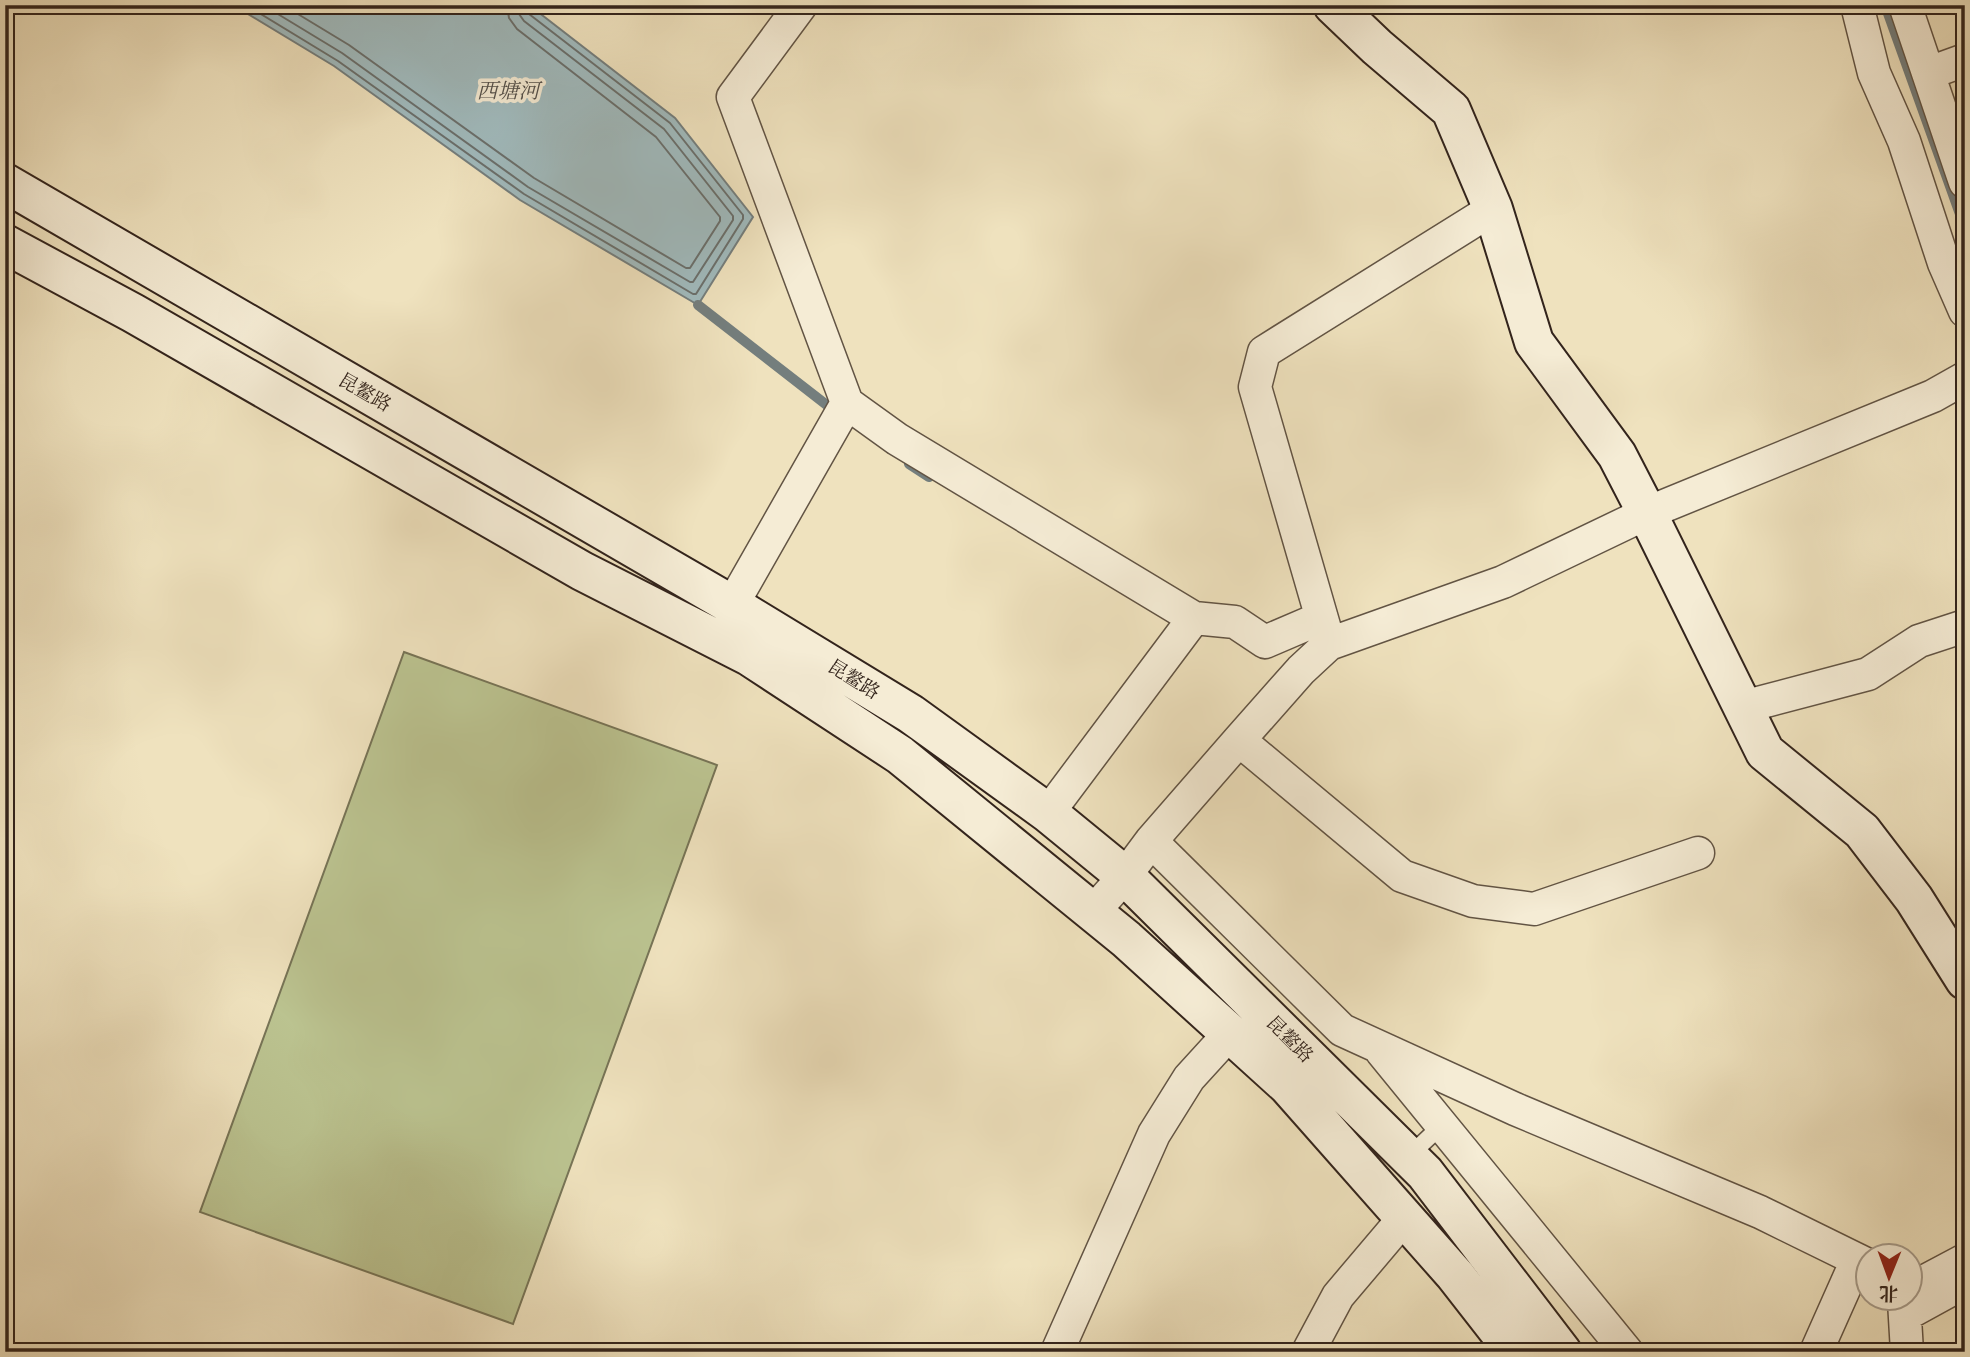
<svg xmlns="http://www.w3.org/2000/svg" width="1970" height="1357" font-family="'IM FELL Great Primer','Noto Serif SC',serif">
<rect width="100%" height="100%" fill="#efe2be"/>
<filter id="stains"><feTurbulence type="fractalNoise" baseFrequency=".00286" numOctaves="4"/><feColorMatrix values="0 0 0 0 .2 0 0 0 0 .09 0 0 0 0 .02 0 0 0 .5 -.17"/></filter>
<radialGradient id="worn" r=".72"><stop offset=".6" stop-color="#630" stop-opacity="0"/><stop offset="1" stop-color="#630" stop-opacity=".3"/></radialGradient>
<!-- green -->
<path fill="#bbc390" stroke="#777456" stroke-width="2" d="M 404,652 L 717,765 L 513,1324 L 200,1212 Z"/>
<!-- water -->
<path fill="#a0babd" stroke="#747e7d" stroke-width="2" d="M 233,5 L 529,5 L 675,118 L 753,217 L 698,305 L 520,200 L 334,66 Z"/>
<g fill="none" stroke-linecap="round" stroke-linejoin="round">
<!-- shore -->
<path stroke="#6a6f6c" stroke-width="2" d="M 246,5 L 338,61 L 524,194 L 693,294 L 696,294 L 743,219 L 743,215 L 670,123 L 529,14 L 526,5
M 263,5 L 342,53 L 528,187 L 690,282 L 693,282 L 733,220 L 733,216 L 664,129 L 524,21 L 519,14 L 517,5
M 283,5 L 349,45 L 534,178 L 686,268 L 690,268 L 720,221 L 720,217 L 656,137 L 517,29 L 509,18 L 507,5"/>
<!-- stream -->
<path stroke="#747e7d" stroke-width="10" d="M 1885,5 L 1965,228
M 698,305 L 837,413
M 909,464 L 929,477"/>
<!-- lane casing -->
<g stroke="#625444" stroke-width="19">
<path id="lane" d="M 1409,1156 L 1442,1125"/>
</g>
<!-- street casing -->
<g stroke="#625444" stroke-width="35">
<path id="street" d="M 801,5 L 733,97 L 847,403 L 897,439 L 1194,618 L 1235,622 L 1265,642 L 1321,618
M 1857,5 L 1874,73 L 1904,141 L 1944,263 L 1965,311
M 1905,5 L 1965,182
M 1929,73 L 1965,60
M 732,605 L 847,403
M 1327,636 L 1255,387 L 1264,352 L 1493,209
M 1743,707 L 1868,674 L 1919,641 L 1965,626
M 1239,740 L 1402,876 L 1473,901 L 1534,909 L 1698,853
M 1048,813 L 1194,618
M 1151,841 L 1342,1030 L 1515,1109 L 1760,1212 L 1868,1265
M 1093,912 L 1125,876 L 1151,841 L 1239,740 L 1301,670 L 1329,644 L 1503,582 L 1647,513 L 1933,396 L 1965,378
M 1382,1052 L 1627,1352
M 1910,1285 L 1914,1287 L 1965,1260
M 1906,1298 L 1904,1301 L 1907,1352
M 1905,1315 L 1965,1282
M 1057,1352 L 1154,1134 L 1189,1078 L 1230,1033
M 1308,1352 L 1338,1296 L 1404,1218
M 1816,1352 L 1857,1260"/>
</g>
<!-- secondary casing -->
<g stroke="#33241c" stroke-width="42">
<path id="secondary" d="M 1333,5 L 1377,47 L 1451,110 L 1493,209 L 1534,342 L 1617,455 L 1647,513 L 1765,752 L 1862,831 L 1914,899 L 1965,980
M 5,183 L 732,605 L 911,714 L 1048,813 L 1125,876 L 1425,1173 L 1562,1352
M 5,244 L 133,313 L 582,571 L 749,656 L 900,755 L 1126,939 L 1288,1086 L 1455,1275 L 1515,1352"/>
</g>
<!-- lane -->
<use href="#lane" stroke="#f5ecd5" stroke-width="16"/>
<!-- street -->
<use href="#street" stroke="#f5ecd5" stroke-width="32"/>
<!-- secondary -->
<use href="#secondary" stroke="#f5ecd5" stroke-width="38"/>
</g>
<g text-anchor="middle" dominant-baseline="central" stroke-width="7" stroke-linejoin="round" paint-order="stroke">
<!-- street labels -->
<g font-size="19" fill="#33241c" stroke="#f5ecd5">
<text transform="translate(365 392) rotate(30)">昆鳌路</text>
<text transform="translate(854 679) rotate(32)">昆鳌路</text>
<text transform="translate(1290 1039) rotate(45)">昆鳌路</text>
</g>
<!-- water labels -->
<g font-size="21" font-style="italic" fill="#54514c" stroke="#f5ecd5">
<text x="508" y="91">西塘河</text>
</g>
</g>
<!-- margin -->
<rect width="1970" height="1357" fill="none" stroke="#efe2be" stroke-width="28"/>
<rect x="7" y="7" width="1956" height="1343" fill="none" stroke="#33241c" stroke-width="3.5"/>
<rect x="14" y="14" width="1942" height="1329" fill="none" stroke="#33241c" stroke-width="2"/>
<!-- north arrow -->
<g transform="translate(1889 1277) rotate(181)"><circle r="33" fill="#f5ecd5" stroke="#a79c8b" stroke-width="2"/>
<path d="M0-5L12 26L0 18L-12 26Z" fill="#8f2418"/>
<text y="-10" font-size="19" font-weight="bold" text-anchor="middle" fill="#33241c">北</text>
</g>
<rect width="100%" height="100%" filter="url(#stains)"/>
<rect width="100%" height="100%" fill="url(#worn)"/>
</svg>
